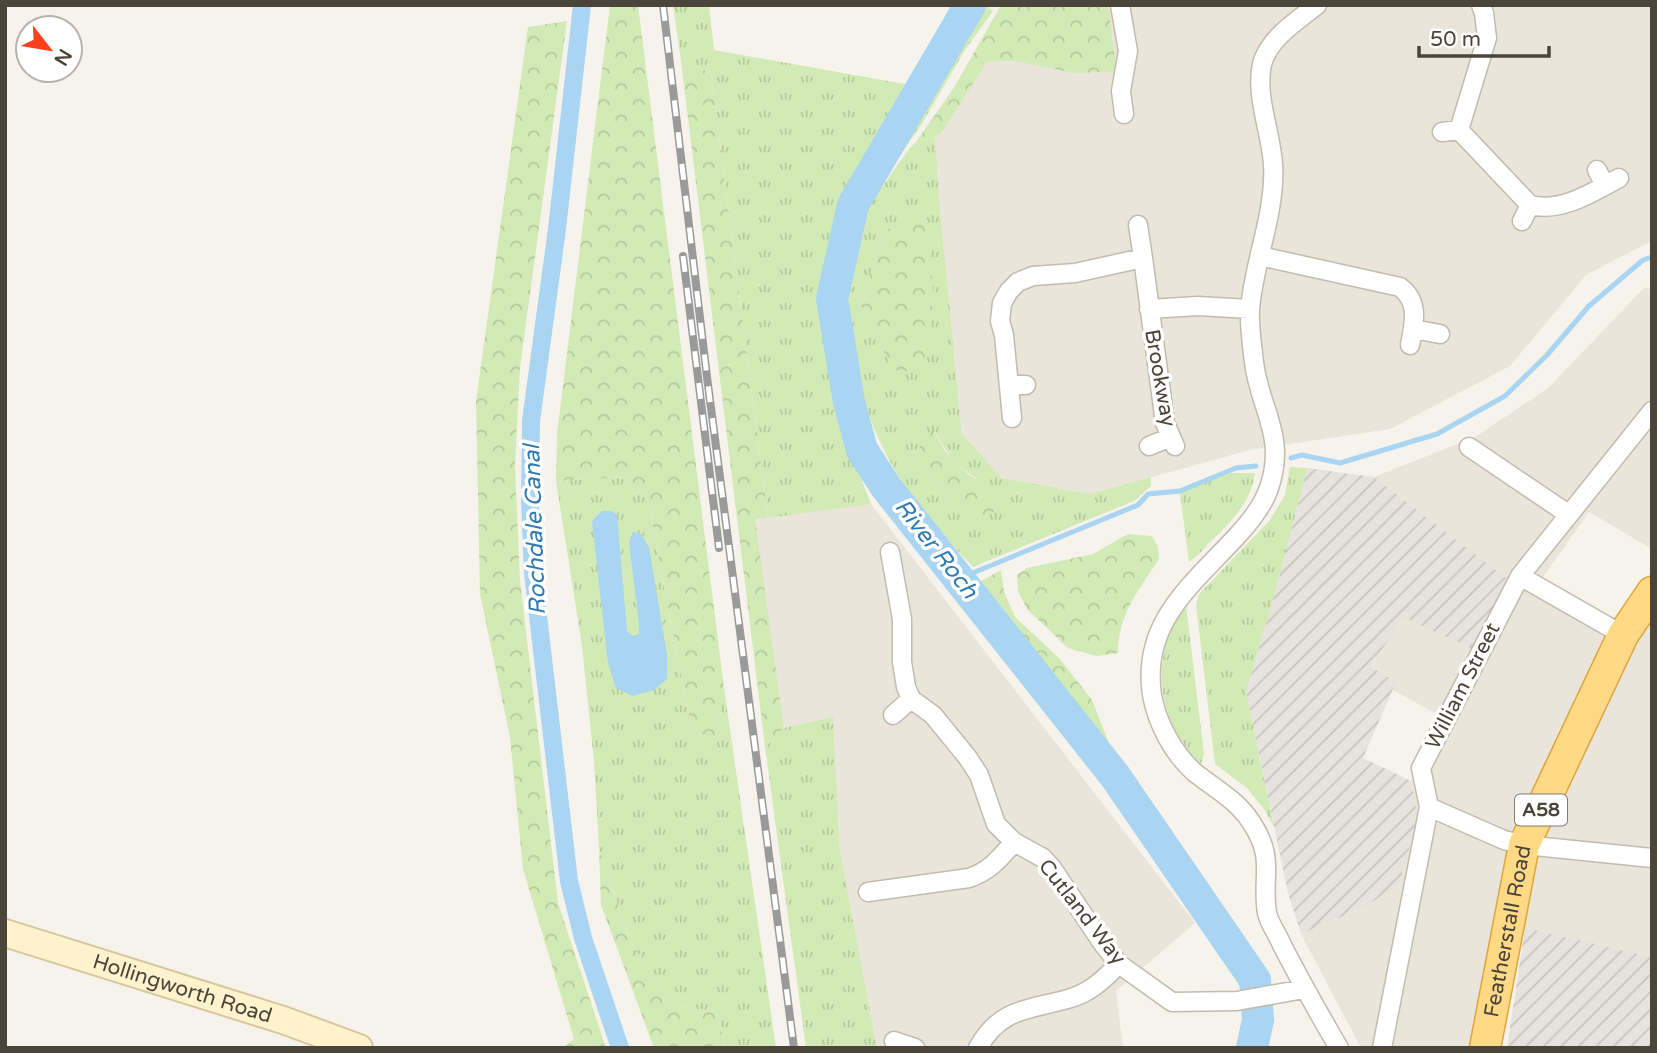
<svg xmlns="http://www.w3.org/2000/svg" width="1657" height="1053" font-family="'Varela Round',sans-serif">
<defs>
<pattern id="industrial-furrows" width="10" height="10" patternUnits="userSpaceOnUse" patternTransform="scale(1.75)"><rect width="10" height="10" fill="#e6e2dd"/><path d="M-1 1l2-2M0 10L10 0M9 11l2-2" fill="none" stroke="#c7c3be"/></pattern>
<pattern id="grass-tufts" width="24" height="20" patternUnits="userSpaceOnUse" patternTransform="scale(1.75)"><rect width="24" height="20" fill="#d2eab5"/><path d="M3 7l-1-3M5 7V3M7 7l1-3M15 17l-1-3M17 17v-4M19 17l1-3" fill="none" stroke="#b6ca9c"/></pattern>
<pattern id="forest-crowns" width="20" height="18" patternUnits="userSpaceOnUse" patternTransform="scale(1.75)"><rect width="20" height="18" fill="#d2eab5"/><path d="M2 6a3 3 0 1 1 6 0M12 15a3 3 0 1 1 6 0" fill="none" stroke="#b6ca9c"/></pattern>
</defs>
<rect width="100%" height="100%" fill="#f6f3ec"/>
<!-- residential -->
<path fill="#eae5da" d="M 1108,5 L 1652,5 L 1652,241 L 1586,275 L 1510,366 L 1390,429 L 1250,450 L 1090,494 L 1002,478 L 962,434 L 940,208 L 935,137 L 940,135 L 986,62 L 1013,61 L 1074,73 L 1117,72 Z
M 1645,287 L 1652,290 L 1652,549 L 1589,512 L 1541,580 L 1620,621 L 1652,585 L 1652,957 L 1509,926 L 1472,1048 L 1361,1048 L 1301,934 L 1360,909 L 1417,817 L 1411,781 L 1442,717 L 1393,690 L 1371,668 L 1402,617 L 1510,582 L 1374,477 L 1475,437 L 1547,389 Z
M 871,504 L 1195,923 L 1116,991 L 1123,1048 L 877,1048 L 840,850 L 833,718 L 784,728 L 754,519 Z"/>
<!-- industrial -->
<path fill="url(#industrial-furrows)" d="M 1307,468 L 1374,477 L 1510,581 L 1477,651 L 1403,617 L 1371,667 L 1396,682 L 1363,758 L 1411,781 L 1418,817 L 1398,887 L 1360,909 L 1301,934 L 1288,893 L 1246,691 L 1276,590 Z
M 1525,928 L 1652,957 L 1652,1048 L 1507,1048 Z"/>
<!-- grass -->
<path fill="url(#grass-tufts)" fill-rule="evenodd" d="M 673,5 L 709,5 L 714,50 L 910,85 L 849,186 L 832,240 L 822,312 L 845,437 L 871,504 L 768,518 L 711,73 L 681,61 Z
M 980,5 L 985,5 L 993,11 L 965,50 L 923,122 L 869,201 L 849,239 L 861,203 Z
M 935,137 L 940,208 L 962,434 L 1002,478 L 1090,494 L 1151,477 L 1151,486 L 1134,501 L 973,567 C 946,538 919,511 899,477 C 850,398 821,270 880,190 C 890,177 903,154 915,143 C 920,139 929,138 935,137 ZM 883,235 L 874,329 L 860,304 ZM 935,431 C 948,459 964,472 990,487 L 952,505 L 918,460 Z
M 1290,467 L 1307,468 L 1276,590 L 1246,691 L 1274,827 L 1264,809 L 1247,788 L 1215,764 L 1196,605 L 1199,594 L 1270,520 L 1285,495 Z
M 1230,473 L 1255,473 C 1251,503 1230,523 1209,543 C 1203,550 1196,558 1189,562 L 1180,493 Z
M 627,477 L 648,500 L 692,733 L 716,735 L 724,688 L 776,1048 L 725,1048 L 717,1012 L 672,1005 L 630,941 L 599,848 L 594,761 L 582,646 L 556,481 Z
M 1186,605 L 1204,754 L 1201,764 C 1168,732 1154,689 1166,644 C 1170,629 1176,615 1186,605 Z
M 833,717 L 840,850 L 877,1048 L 806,1048 L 765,747 L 784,728 Z"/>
<!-- forest -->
<path fill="url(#forest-crowns)" d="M 610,5 L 638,5 L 724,688 L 716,736 L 692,733 L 648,500 L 627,477 L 556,481 L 557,434 Z
M 1001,5 L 1108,5 L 1117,72 L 1074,73 L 1013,61 L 987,62 L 940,135 L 916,142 L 955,86 Z
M 567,21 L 520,368 L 515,466 L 520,581 L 558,903 L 606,1048 L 563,1048 L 574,1039 L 523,869 L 510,737 L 480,594 L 476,401 L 528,27 Z
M 681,61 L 711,73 L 768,518 L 755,519 L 784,728 L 765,747 Z
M 915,215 L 927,228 L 933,291 L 929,356 L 913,372 L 893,370 L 860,304 L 883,235 L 900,218 Z
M 934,431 L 945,451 L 969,475 L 990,487 L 997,497 L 996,510 L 985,518 L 952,505 L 918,460 C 920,446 920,436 934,431 Z
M 1128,534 L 1152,536 L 1158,547 L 1159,559 C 1139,590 1118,614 1118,653 L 1097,656 L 1068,648 L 1027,609 L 1018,591 L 1017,575 L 1027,568 L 1093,554 Z
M 1001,570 L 1004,592 L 1015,617 L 1059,658 L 1092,700 L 1112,751 L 1105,754 L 972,586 Z
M 599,848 L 630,941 L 672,1005 L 717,1012 L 725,1048 L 654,1048 L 601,905 Z"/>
<!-- water -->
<path fill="#a9d4f2" d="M 602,511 L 612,511 L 617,515 L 627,631 L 633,636 L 639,634 L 639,624 L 629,542 L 633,532 L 641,534 L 649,547 L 667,655 L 667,679 L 654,690 L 632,696 L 616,688 L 608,663 L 592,521 Z"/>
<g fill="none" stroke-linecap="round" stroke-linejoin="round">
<!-- stream -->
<path stroke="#a9d4f2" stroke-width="5" d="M 1291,458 L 1302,455 L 1340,463 L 1437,434 L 1505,396 L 1547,355 L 1589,306 L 1643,260 L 1652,257
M 958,579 L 1138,505 L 1148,494 L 1180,491 L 1236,468 L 1256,466"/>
<!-- canal -->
<path stroke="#a9d4f2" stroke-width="18" d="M 582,5 L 557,229 L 531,421 L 530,501 L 533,573 L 569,881 L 583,938 L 620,1048"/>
<!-- river -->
<path stroke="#a9d4f2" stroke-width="32" d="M 970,5 L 853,205 L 832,299 L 849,402 L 862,450 L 886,487 L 1115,776 L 1255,980 L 1258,1020 L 1252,1048"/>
<!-- minor casing -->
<g stroke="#c2bbae" stroke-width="21">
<path id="minor" d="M 1120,5 L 1128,51 L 1121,91 L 1124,114
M 1317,5 C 1297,21 1269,38 1262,64 C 1255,96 1271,132 1273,164 C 1276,213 1254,260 1250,309 C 1249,325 1252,345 1254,362 C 1259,408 1287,435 1269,488 C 1263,506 1250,522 1237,536 C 1193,584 1141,622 1152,695 C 1157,723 1173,753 1194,772 C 1214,788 1237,800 1251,822 C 1276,859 1261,876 1267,913 C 1269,923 1278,935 1282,945 C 1300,980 1319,1014 1339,1048
M 1481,5 L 1484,13 L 1487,38 L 1459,130 L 1530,205 C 1561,213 1593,192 1619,178
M 1442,132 L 1459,130
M 1597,170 L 1605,185
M 1522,221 L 1530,205
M 1138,225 L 1143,258
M 1260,256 L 1400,287 C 1420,302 1414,323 1410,345
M 1149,309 L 1198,306 L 1250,309
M 1413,329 L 1440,334
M 1009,385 L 1026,385
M 1012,418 L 1004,335 L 1000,321 L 1002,303 L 1009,291 L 1018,282 L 1033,276 L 1075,273 L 1143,258 L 1165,423 L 1175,446
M 1149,446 L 1171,437
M 1469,447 L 1568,514
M 890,552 L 902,619 L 902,662 L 906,687 L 911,699 L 933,715 L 968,758 L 979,775 L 996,824 L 1014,842 L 1043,858 L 1052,868 L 1103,944 L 1119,964 L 1172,1002 L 1237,1001 L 1304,989
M 1520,576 L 1623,635
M 893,715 L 911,699
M 1429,807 L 1504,840 L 1524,845 L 1652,858
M 868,892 L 969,878 C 990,871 1000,858 1014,842
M 894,1041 L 915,1048
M 978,1048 C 1001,1006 1032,1010 1071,998 C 1091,992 1104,979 1119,964
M 1382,1048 L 1429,807 L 1421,768 L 1520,576 L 1652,411"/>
</g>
<!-- secondary casing -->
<g stroke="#d6c79b" stroke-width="30">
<g id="secondary">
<path id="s1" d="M 5,933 L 283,1020 L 359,1048"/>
</g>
</g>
<!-- trunk casing -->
<g stroke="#e0a43c" stroke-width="33">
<g id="trunk">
<path id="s2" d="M 1485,1048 L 1524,845 L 1623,635 L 1652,592"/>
</g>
</g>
<!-- minor -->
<use href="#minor" stroke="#fff" stroke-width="18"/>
<!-- secondary -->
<use href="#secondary" stroke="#fff3cd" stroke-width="26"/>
<!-- trunk -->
<use href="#trunk" stroke="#ffd985" stroke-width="30"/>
<!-- rail casing -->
<g stroke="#9a9a9a" stroke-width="8">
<path id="rail" d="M 663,5 L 707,377 L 794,1048
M 683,256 L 719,548"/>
</g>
<!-- rail -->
<use href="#rail" stroke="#fff" stroke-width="5" stroke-dasharray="16" stroke-linecap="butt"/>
</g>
<g text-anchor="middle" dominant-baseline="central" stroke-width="7" stroke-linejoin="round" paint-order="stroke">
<!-- shield labels -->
<rect fill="#fff" stroke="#817c74" stroke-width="2" x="1515" y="794.5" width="52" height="31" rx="5"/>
<g font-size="19" font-weight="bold" fill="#4b4439">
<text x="1541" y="810">A58</text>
</g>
<!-- street labels -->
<g font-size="21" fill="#4b4439" stroke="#fff">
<text transform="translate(1160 378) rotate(80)">Brookway</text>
<text transform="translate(1463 686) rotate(-63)">William Street</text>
<text transform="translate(1082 912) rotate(52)">Cutland Way</text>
<text stroke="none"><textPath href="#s2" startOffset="119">Featherstall Road</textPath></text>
<text stroke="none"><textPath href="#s1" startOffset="186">Hollingworth Road</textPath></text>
</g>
<!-- water labels -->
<g font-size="23" font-style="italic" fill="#2e7ab2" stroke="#fff">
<text transform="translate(535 530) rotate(-92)">Rochdale Canal</text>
<text transform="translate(936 549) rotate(52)">River Roch</text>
</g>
</g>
<!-- border -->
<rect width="1657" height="1053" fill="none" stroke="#4b4439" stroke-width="14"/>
<!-- north arrow -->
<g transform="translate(49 49) rotate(121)"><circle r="33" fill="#ffffff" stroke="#b7b4b0" stroke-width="2"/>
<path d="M0-5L12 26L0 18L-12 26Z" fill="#fc3f1d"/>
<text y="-10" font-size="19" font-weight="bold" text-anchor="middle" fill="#4b4439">N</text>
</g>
<!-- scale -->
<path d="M1419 46v10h130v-10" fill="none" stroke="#4b4439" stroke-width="3.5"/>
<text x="1430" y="46" font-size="21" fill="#4b4439" stroke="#ffffff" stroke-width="5" paint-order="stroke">50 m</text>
</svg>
